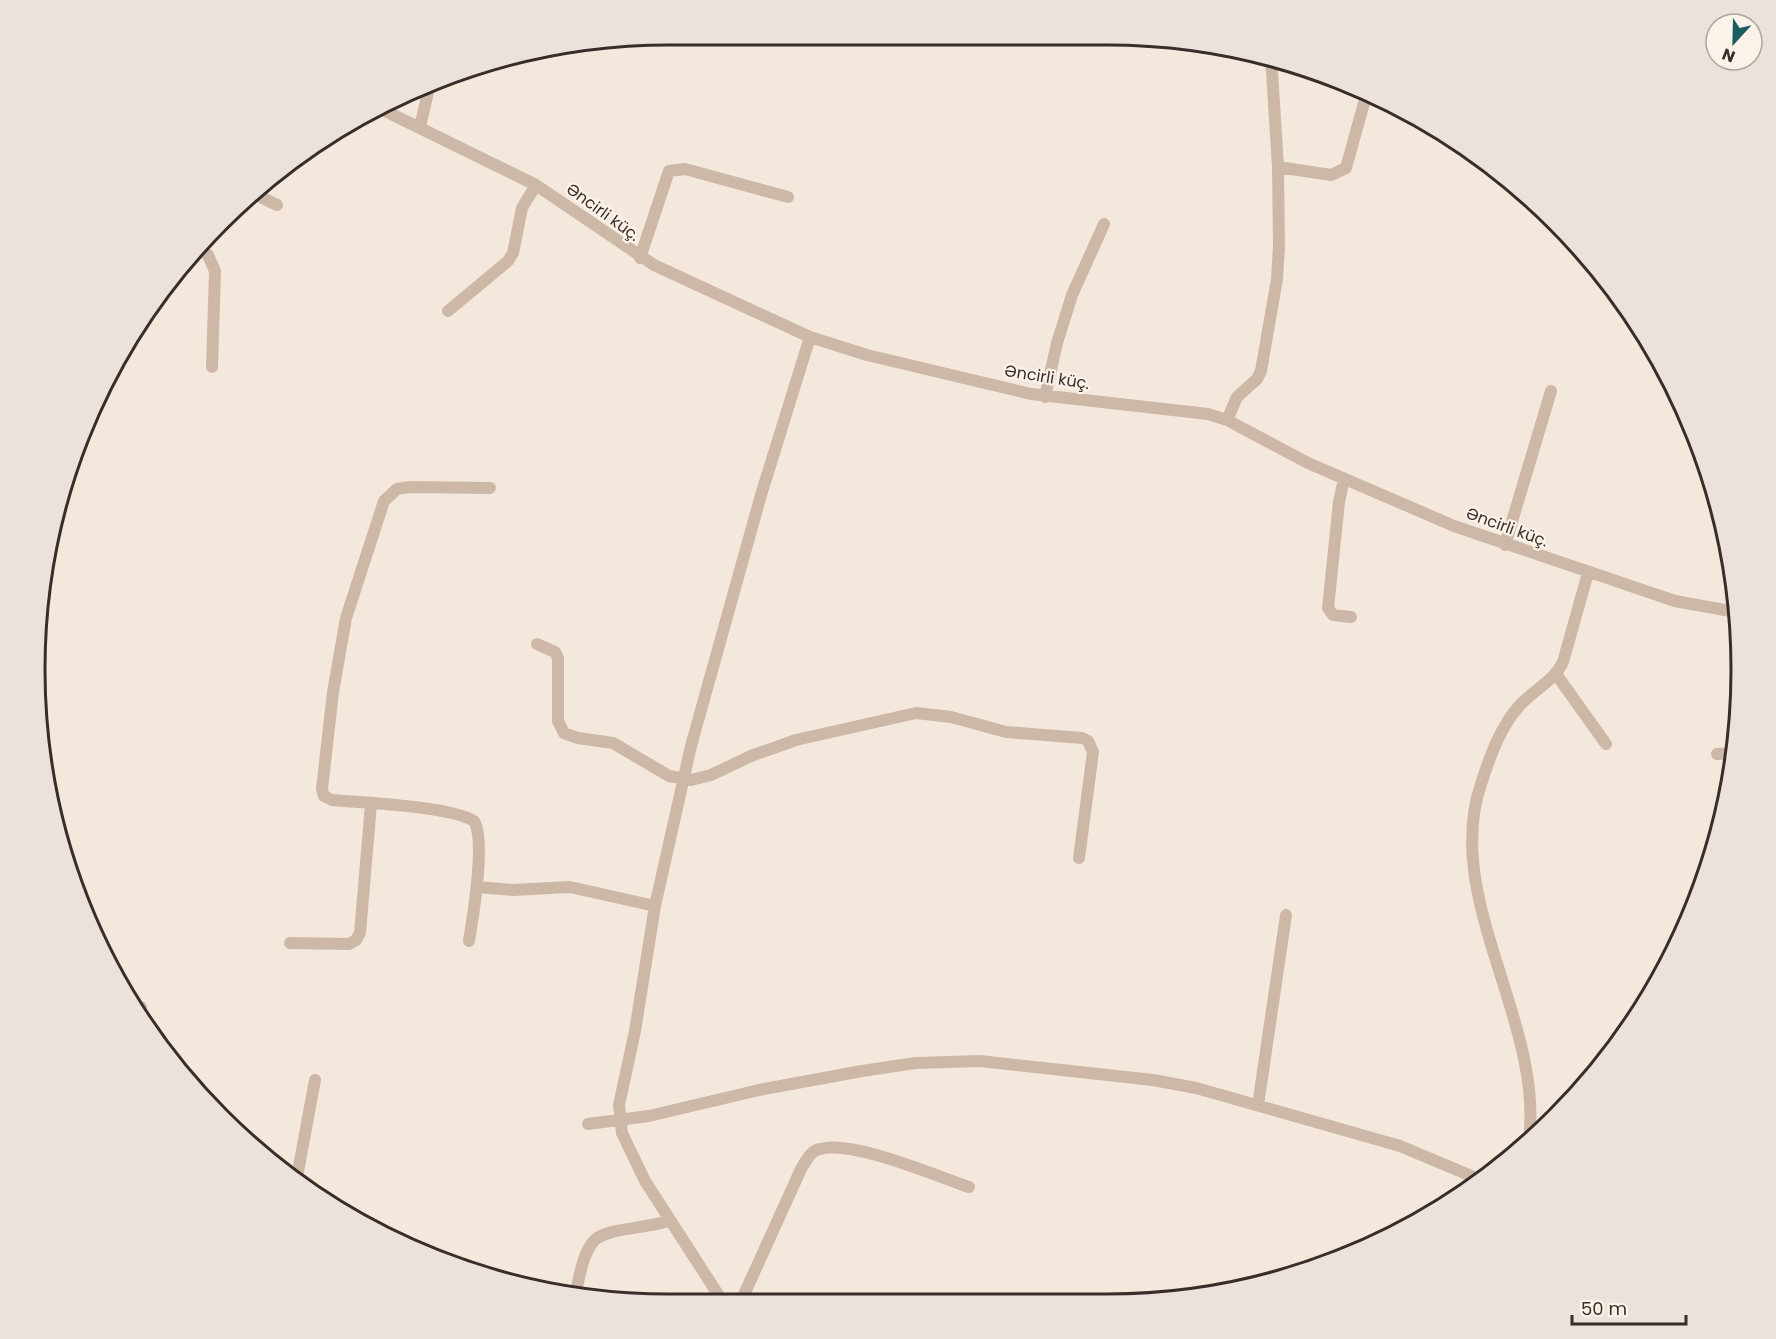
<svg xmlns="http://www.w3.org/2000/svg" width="1776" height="1339" font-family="Poppins,sans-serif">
<rect width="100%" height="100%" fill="#f4e8dd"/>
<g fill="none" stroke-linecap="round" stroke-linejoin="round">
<!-- street -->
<path stroke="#cdb8a8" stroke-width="12" d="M 379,108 L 536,185 L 654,265 L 810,337 L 867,355 L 1031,394 L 1208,414 L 1227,420 L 1308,463 L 1454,526 L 1675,601 L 1736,612
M 420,127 L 429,88
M 1278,167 L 1331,175 L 1346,168 L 1364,103 L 1371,94
M 250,192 L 277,205
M 196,247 L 208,255 L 215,271 L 212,367
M 640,258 L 669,171 L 685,169 L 788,197
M 448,311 L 508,261 L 513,253 L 522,208 L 536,185
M 1045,397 L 1057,343 L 1072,295 L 1104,224
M 1227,420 L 1237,397 L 1257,379 L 1261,371 L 1277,279 L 1279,246 L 1278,167 L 1271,56
M 1344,479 L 1339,502 L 1328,608 L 1333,615 L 1351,617
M 1505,545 L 1551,391
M 537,644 L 555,652 L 558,658 L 558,721 L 564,733 L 578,738 L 613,743 L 669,776 L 691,780 L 711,775 L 751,756 L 796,740 L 916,713 L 951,717 L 1006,732 L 1082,738 L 1088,741 L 1093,752 L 1079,858
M 1556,674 L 1606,744
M 1717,754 L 1733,753
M 477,887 L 513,890 L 570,887 L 655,906
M 469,941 C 473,916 486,841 474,821 C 450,806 364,803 332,800 L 324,796 L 322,789 L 333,692 L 346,618 L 384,501 L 397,489 L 410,487 L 490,488
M 290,943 L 349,944 L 356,940 L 360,933 L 371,804
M 134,1006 L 141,1007
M 1258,1105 L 1286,915
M 588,1124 L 649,1116 L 759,1090 L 862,1071 L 915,1063 L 980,1061 L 1153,1080 L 1196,1088 L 1400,1146 L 1481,1180
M 1529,1140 C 1544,1022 1442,898 1481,784 C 1490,756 1501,725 1521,704 C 1535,689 1554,681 1563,662 L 1588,573
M 297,1177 L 315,1080
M 575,1296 C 579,1280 582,1255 593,1242 C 604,1227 650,1229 670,1220
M 721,1299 L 645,1181 L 622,1133 L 619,1105 L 635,1031 L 655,906 L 691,746 L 761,495 L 810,337
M 742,1299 L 801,1169 C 806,1161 810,1151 820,1149 C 853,1140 934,1175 969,1187"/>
</g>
<g text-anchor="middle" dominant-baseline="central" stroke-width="4.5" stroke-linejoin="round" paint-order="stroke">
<!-- street labels -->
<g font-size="16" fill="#392d29" stroke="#fbf3ea">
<text transform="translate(603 212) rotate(36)">Əncirli küç.</text>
<text transform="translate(1047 377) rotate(9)">Əncirli küç.</text>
<text transform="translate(1507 527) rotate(20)">Əncirli küç.</text>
</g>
</g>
<!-- crop -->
<path d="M0 0H1776V1339H0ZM669 45H1107A624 624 0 0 1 1731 669V670A624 624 0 0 1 1107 1294H669A624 624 0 0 1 45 670V669A624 624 0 0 1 669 45Z" fill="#ebe3db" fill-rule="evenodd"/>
<path fill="none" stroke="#392d29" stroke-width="3" d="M669 45H1107A624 624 0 0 1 1731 669V670A624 624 0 0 1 1107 1294H669A624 624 0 0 1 45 670V669A624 624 0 0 1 669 45Z"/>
<!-- north arrow -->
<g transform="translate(1734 42) rotate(202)"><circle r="28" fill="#fbf3ea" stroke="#ada49d" stroke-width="1.5"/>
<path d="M0-4.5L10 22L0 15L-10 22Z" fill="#1b5c5e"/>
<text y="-9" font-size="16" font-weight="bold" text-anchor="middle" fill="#392d29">N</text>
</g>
<!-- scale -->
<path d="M1572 1315v9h114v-9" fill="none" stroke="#392d29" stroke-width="3"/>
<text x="1581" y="1315" font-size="18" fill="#392d29" stroke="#fbf3ea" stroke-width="4.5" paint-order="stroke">50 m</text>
</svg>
